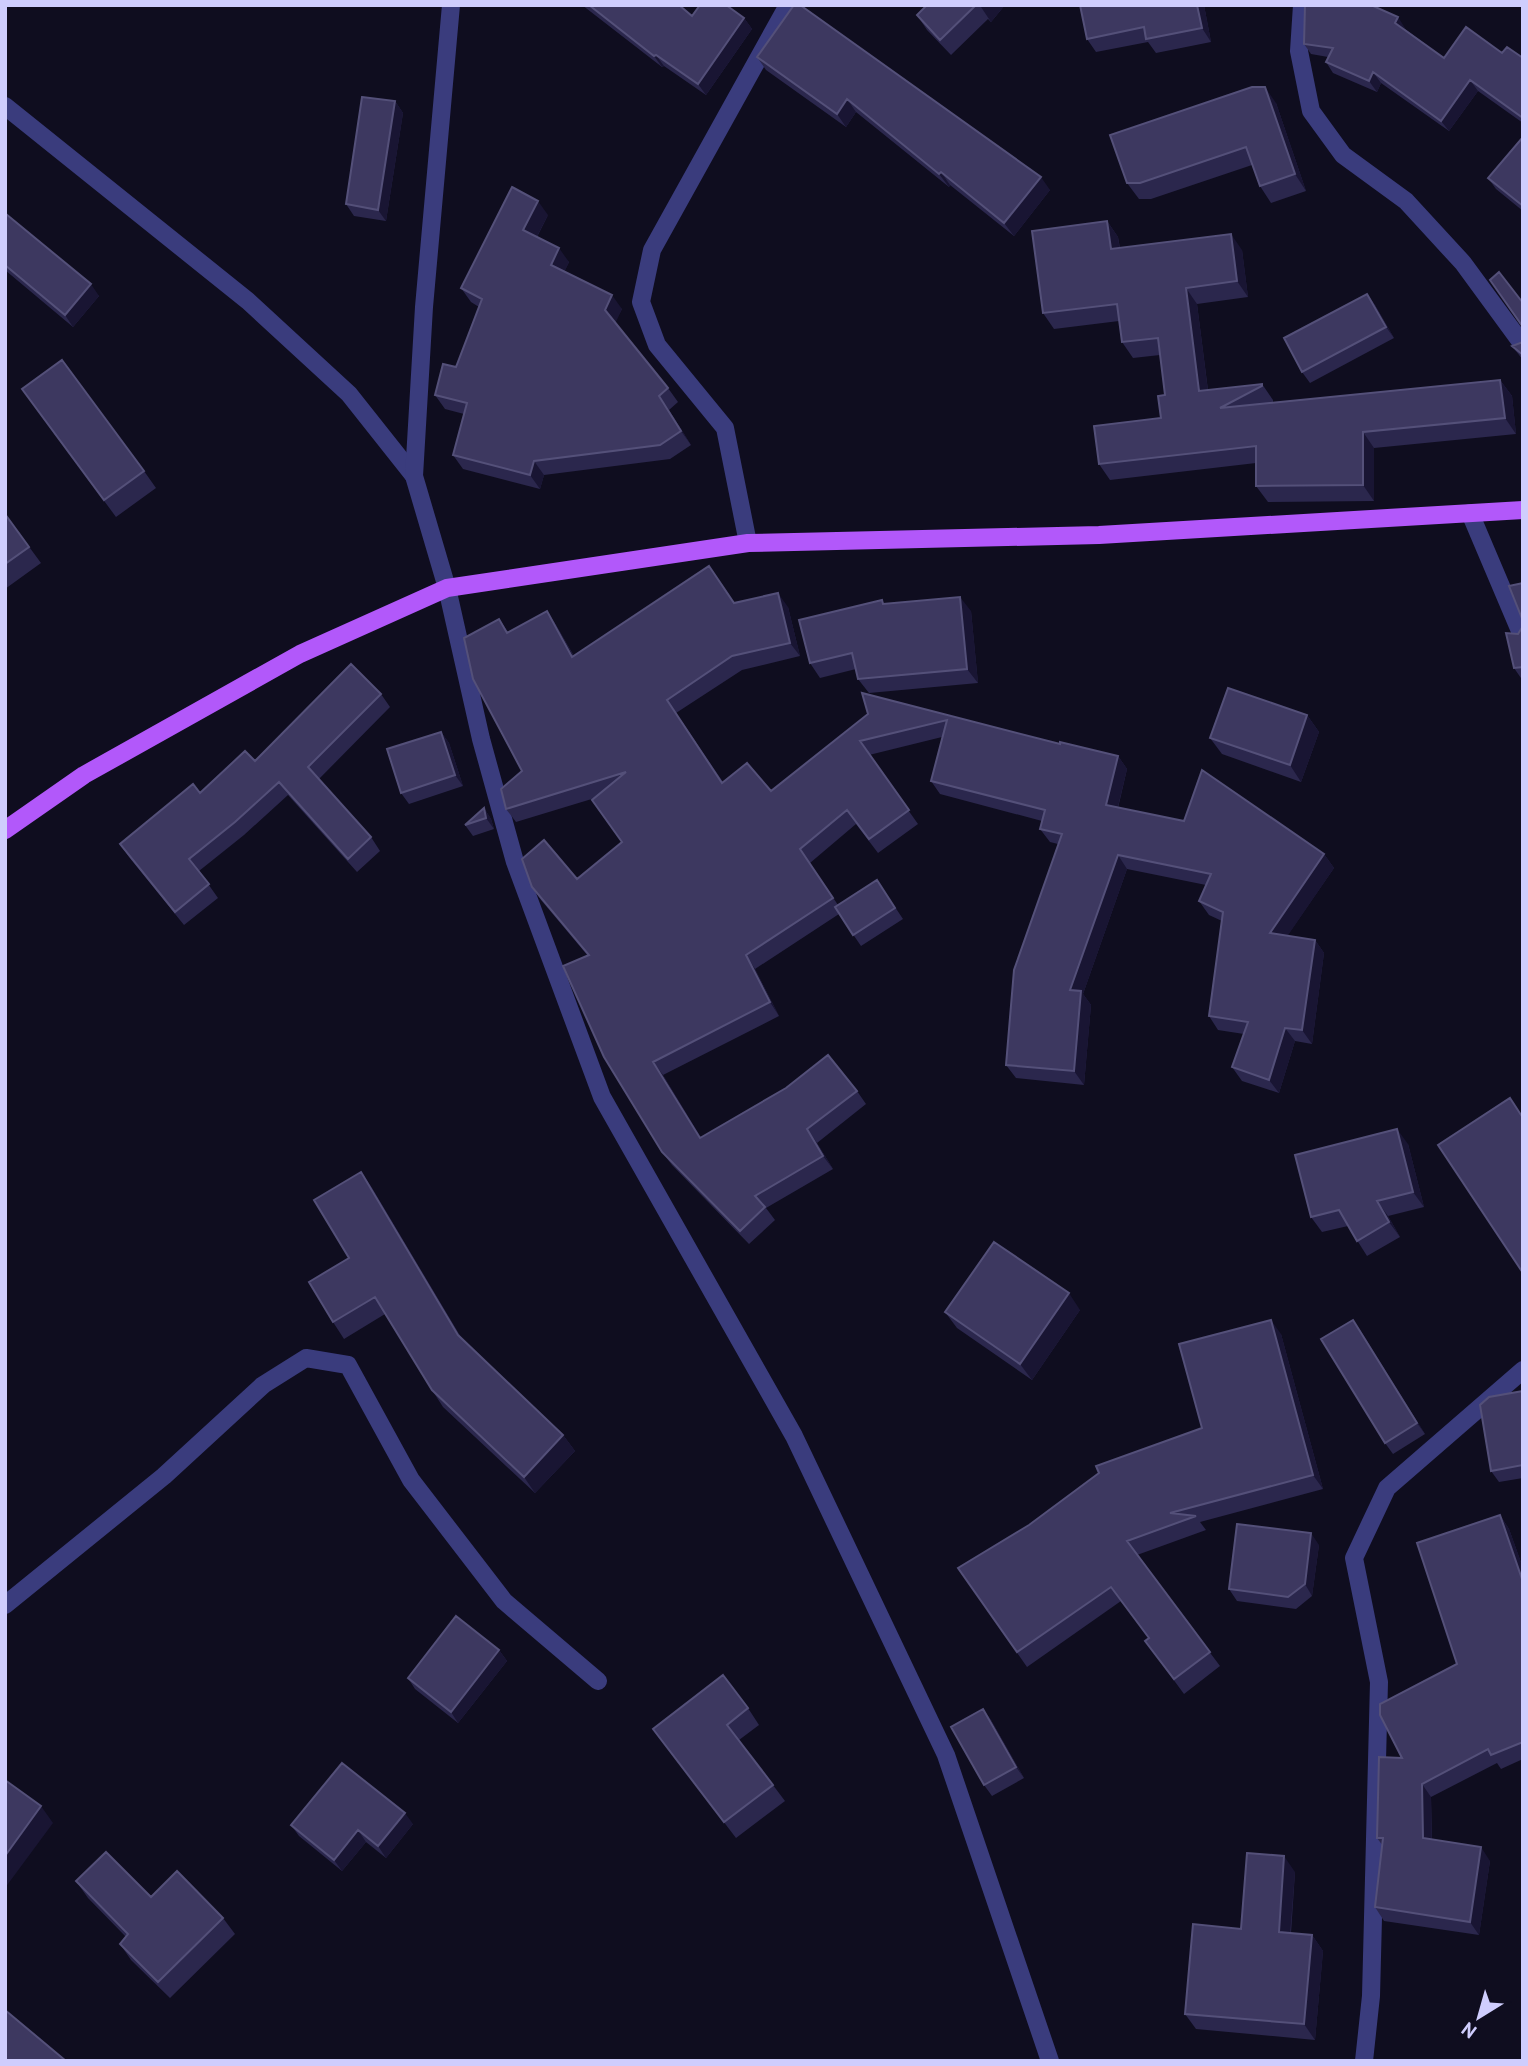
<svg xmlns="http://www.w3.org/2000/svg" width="1528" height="2066" font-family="'PT Sans',sans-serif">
<rect width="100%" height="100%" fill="#0f0d1f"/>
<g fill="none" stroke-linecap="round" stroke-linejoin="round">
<!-- minor -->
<path stroke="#3a3c7d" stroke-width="18" d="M 1302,5 L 1299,51 L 1311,111 L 1343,155 L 1406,201 L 1463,263 L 1523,345
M 5,106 L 248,301 L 349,394 L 414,476
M 1470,513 L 1523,638
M 748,543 L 725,428 L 657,345 L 641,302 L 652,250 L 788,5
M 5,1605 L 164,1476 L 263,1385 L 306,1358 L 348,1365 L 411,1480 L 504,1601 L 598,1681
M 1364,2061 L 1371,1996 L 1379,1682 L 1354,1558 L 1387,1488 L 1523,1370"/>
<!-- tertiary -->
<path stroke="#3a3c7d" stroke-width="18" d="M 451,5 L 424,307 L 414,476 L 447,588 L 481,739 L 515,862 L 602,1097 L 794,1436 L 946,1755 L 1050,2061"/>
<!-- primary -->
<path stroke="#b258fa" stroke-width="18" d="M 5,830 L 84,775 L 300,654 L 447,588 L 748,543 L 1099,535 L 1523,510"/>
</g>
<!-- wall -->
<path fill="#2b274d" d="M 582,5 L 679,5 L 692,16 L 744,18 L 752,29 L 706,95 L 664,66 L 662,67 Z
M 927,5 L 1005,5 L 991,22 L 988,19 L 951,55 L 927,30 L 917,15 Z
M 1080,5 L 1204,5 L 1211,42 L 1156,53 L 1148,42 L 1096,52 L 1087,39 Z
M 1405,28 L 1405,29 L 1444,58 L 1502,53 L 1523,58 L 1523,123 L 1478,91 L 1449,131 L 1381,83 L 1377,92 L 1333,73 L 1326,62 L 1328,57 L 1311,54 L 1304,44 Z
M 757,57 L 1050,190 L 1014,236 L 950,185 L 949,187 L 856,112 L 846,127 L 766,70 Z
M 395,101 L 403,113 L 386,221 L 354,216 L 346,204 Z
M 1276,103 L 1306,191 L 1271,203 L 1260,186 L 1252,165 L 1151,199 L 1139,199 L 1127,183 Z
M 1523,137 L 1523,211 L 1496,189 L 1488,178 Z
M 5,215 L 99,296 L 73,327 L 5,270 Z
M 548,215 L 537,237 L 569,262 L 564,272 L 622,309 L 615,322 L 668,388 L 678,402 L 669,410 L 691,445 L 670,459 L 544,475 L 540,489 L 463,469 L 453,455 L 464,414 L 445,409 L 435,395 L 456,367 L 479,307 L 471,302 L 461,288 Z
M 1107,221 L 1118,237 L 1120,248 L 1242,250 L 1248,297 L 1197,304 L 1208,390 L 1262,384 L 1273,400 L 1273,402 L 1271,403 L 1500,380 L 1512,396 L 1516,434 L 1374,448 L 1374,501 L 1268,502 L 1256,486 L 1256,463 L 1110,480 L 1099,464 L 1161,418 L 1165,395 L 1160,355 L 1133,358 L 1122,342 L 1119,321 L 1054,329 L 1043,313 Z
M 1367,294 L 1375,305 L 1394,338 L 1310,383 L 1302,372 Z
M 1523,342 L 1523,360 L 1512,346 Z
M 34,406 L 144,471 L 156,488 L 116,517 Z
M 5,514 L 41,563 L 5,589 Z
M 882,600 L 884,604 L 971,611 L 978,683 L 869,693 L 858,679 L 856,669 L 820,678 L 810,663 Z
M 734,603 L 788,607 L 800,656 L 742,670 L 676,713 L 723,782 L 771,791 L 868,714 L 862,693 L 1060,744 L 1118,756 L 1127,769 L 1118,808 L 1324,854 L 1334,868 L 1287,936 L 1315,940 L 1324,953 L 1312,1044 L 1295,1041 L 1279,1093 L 1242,1081 L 1232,1067 L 1244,1034 L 1218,1030 L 1209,1016 L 1222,921 L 1209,915 L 1199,901 L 1206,885 L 1127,869 L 1083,994 L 1091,1005 L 1084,1085 L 1016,1078 L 1006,1065 L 1058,844 L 1050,842 L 1040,829 L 1042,821 L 940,794 L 931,781 L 942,737 L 869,755 L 918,824 L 878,853 L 856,824 L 810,863 L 838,905 L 877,880 L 903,919 L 861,946 L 839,914 L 755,969 L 779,1016 L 663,1075 L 701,1138 L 857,1091 L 866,1104 L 817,1143 L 833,1169 L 766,1208 L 775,1220 L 749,1244 L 672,1165 L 662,1152 L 588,956 L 541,900 L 532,887 L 577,879 L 622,842 L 595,798 L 516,822 L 506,809 L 522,771 L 499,619 L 508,632 L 547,611 L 556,625 L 574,656 Z
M 1523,626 L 1523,681 L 1514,668 L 1518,634 Z
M 381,694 L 390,707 L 319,779 L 371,837 L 380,851 L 357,872 L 288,795 L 244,835 L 199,871 L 218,898 L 184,925 L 129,857 L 120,844 L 200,793 L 255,761 Z
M 1307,715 L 1319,732 L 1301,782 L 1222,754 L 1210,738 Z
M 441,732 L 449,743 L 463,786 L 409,804 L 401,793 Z
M 484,808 L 491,819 L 494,829 L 473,836 L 465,825 Z
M 1408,1144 L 1424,1207 L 1388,1216 L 1400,1237 L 1367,1256 L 1348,1226 L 1322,1232 L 1311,1217 Z
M 361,1172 L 372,1188 L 462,1339 L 563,1435 L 575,1451 L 535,1493 L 443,1407 L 432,1390 L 385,1314 L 344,1339 L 333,1322 L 349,1258 Z
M 1080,1310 L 1032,1380 L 957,1328 L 945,1312 Z
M 1353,1320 L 1425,1434 L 1393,1454 L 1385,1443 Z
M 1281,1334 L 1323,1489 L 1200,1522 L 1206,1530 L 1137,1555 L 1220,1666 L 1184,1694 L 1145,1641 L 1149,1638 L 1121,1601 L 1027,1667 L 958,1568 L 1202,1428 Z
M 1523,1391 L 1523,1478 L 1499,1482 L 1491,1471 Z
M 1500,1515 L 1509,1529 L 1523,1568 L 1523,1759 L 1501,1769 L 1497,1763 L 1431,1797 L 1432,1840 L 1490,1861 L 1479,1935 L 1384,1921 L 1375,1907 L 1383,1846 L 1377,1838 L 1402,1758 L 1457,1664 Z
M 1319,1545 L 1312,1596 L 1296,1609 L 1237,1601 L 1229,1589 Z
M 499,1650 L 507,1661 L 458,1723 L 415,1689 L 408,1678 Z
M 748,1708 L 759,1725 L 739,1740 L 785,1801 L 736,1838 L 653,1729 Z
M 983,1709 L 991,1720 L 1024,1778 L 992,1796 L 984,1785 Z
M 413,1824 L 386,1858 L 366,1842 L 342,1871 L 299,1836 L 291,1825 Z
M 1295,1872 L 1291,1933 L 1312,1935 L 1323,1951 L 1315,2040 L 1196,2029 L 1185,2014 L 1241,1929 Z
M 76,1881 L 151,1897 L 223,1918 L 235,1934 L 170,1998 L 131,1960 L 120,1944 L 126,1937 L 88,1898 Z"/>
<!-- shaded-wall -->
<path fill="#191533" d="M 982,5 L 1005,5 L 991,22 L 981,7 Z
M 1197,5 L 1204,5 L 1211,42 L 1202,28 Z
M 1398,17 L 1405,28 L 1403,34 L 1395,23 Z
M 744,18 L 752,29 L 706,95 L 698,84 Z
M 656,55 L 664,66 L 662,67 L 654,56 Z
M 1373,72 L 1381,83 L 1377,92 L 1369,81 Z
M 1470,80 L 1478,91 L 1449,131 L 1441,121 Z
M 1265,87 L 1276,103 L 1306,191 L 1295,174 Z
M 847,99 L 856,112 L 846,127 L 837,114 Z
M 395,101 L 403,113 L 386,221 L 378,210 Z
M 941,172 L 950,185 L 949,187 L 939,174 Z
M 1041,177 L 1050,190 L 1014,236 L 1004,223 Z
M 538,201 L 548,215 L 533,244 L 523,230 Z
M 1107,221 L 1118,237 L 1122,265 L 1111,249 Z
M 1231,234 L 1242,250 L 1248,297 L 1237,281 Z
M 559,248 L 569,262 L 561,279 L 551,265 Z
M 91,284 L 99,296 L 73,327 L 65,315 Z
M 1186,288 L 1197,304 L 1210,407 L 1199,391 Z
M 1367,294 L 1375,305 L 1394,338 L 1386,327 Z
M 612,295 L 622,309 L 615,324 L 605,310 Z
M 1500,380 L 1512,396 L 1516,434 L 1505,418 Z
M 659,396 L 669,410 L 691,445 L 681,431 Z
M 1363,432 L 1374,448 L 1374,501 L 1363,485 Z
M 534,461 L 544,475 L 540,489 L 530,475 Z
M 778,593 L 788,607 L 800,656 L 790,643 Z
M 960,597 L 971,611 L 978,683 L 967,669 Z
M 547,611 L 556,625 L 582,671 L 572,657 Z
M 1307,715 L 1319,732 L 1301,782 L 1290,765 Z
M 441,732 L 449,743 L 463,786 L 455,775 Z
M 1118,756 L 1127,769 L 1115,819 L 1106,805 Z
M 484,808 L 491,819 L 494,829 L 486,818 Z
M 1324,854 L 1334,868 L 1280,947 L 1270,933 Z
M 1118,855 L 1127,869 L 1083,994 L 1091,1005 L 1084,1085 L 1074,1071 L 1070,990 Z
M 1315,940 L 1324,953 L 1312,1044 L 1302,1030 Z
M 746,955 L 755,969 L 779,1016 L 770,1002 Z
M 1285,1028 L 1295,1041 L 1279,1093 L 1269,1080 Z
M 653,1062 L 663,1075 L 710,1152 L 700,1138 Z
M 807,1129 L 817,1143 L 833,1169 L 823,1156 Z
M 1397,1129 L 1408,1144 L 1424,1207 L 1413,1192 Z
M 361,1172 L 372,1188 L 469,1351 L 458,1335 Z
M 1377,1201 L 1388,1216 L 1400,1237 L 1389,1222 Z
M 1069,1293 L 1080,1310 L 1032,1380 L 1020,1364 Z
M 1271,1320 L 1281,1334 L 1323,1489 L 1313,1475 Z
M 1353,1320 L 1361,1331 L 1425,1434 L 1417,1423 Z
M 563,1435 L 575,1451 L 535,1493 L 524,1477 Z
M 1500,1515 L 1509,1529 L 1523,1568 L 1523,1582 Z
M 1311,1533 L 1319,1545 L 1312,1596 L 1305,1584 Z
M 499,1650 L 507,1661 L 458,1723 L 451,1712 Z
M 983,1709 L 991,1720 L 1024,1778 L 1016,1767 Z
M 1422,1784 L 1431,1797 L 1432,1852 L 1423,1838 Z
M 41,1806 L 53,1823 L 5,1888 L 5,1856 Z
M 405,1813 L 413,1824 L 386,1858 L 378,1846 Z
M 358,1830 L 366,1842 L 342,1871 L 334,1860 Z
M 1481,1847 L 1490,1861 L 1479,1935 L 1470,1922 Z
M 1284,1856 L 1295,1872 L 1289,1948 L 1279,1932 Z
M 1312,1935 L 1323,1951 L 1315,2040 L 1304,2024 Z"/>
<!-- building -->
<path fill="#3d3860" stroke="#545079" stroke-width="2" d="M 589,5 L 679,5 L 692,16 L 700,5 L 726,5 L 744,18 L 698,84 L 656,55 L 654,56 Z
M 794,5 L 800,5 L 1041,177 L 1004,223 L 941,172 L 939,174 L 847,99 L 837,114 L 757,57 Z
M 927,5 L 976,5 L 940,40 L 917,15 Z
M 1080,5 L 1197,5 L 1202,28 L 1146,39 L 1144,27 L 1087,39 Z
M 1305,5 L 1371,5 L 1398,17 L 1395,23 L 1444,58 L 1466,27 L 1502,53 L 1507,47 L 1523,58 L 1523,118 L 1470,80 L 1441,121 L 1373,72 L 1369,81 L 1326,62 L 1333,48 L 1304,44 Z
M 1252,87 L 1265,87 L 1295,174 L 1260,186 L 1246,147 L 1140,183 L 1127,183 L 1110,135 Z
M 362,97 L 395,101 L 378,210 L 346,204 Z
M 1523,137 L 1523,206 L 1488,178 Z
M 512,187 L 538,201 L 523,230 L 559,248 L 551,265 L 612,295 L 605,310 L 668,388 L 659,396 L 681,431 L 660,445 L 534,461 L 530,475 L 453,455 L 467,403 L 435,395 L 443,364 L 456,367 L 482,299 L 461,288 Z
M 6,214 L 91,284 L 65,315 L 5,265 L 5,215 Z
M 1107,221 L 1111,249 L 1231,234 L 1237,281 L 1186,288 L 1199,391 L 1262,384 L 1262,386 L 1220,408 L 1500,380 L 1505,418 L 1363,432 L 1363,485 L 1256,486 L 1256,446 L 1099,464 L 1094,426 L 1161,418 L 1158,396 L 1165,395 L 1158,338 L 1122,342 L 1117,304 L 1043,313 L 1032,231 Z
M 1499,272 L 1523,303 L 1523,327 L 1490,280 Z
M 1367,294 L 1386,327 L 1302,372 L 1284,338 Z
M 1523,342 L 1523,355 L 1512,346 Z
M 62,360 L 144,471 L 104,500 L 22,389 Z
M 5,514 L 29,547 L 5,564 Z
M 709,566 L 734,603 L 778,593 L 790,643 L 732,656 L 667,700 L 722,783 L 747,763 L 771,791 L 868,714 L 862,693 L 1060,744 L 1060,742 L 1118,756 L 1106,805 L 1184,821 L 1202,770 L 1324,854 L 1270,933 L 1315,940 L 1302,1030 L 1285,1028 L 1269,1080 L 1232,1067 L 1248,1022 L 1209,1016 L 1223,912 L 1199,901 L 1211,874 L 1118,855 L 1070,990 L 1081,991 L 1074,1071 L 1006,1065 L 1014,970 L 1062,834 L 1040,829 L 1045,810 L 931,781 L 947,720 L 860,741 L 909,810 L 869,839 L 847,810 L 800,849 L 833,898 L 746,955 L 770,1002 L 653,1062 L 700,1138 L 786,1088 L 828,1055 L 857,1091 L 807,1129 L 823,1156 L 755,1196 L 765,1207 L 740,1231 L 662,1152 L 604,1057 L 563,966 L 589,955 L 532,887 L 522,859 L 544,840 L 577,879 L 622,842 L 592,800 L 626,772 L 506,809 L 501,789 L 522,771 L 473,679 L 464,638 L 499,619 L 507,633 L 547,611 L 572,657 Z
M 1523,583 L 1523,621 L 1509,586 Z
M 960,597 L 967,669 L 858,679 L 852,653 L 810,663 L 799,620 L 882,600 L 883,604 Z
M 1523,626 L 1523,667 L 1514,668 L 1506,633 L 1518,634 Z
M 351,664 L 381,694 L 308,767 L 371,837 L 348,859 L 279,782 L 235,822 L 189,859 L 209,884 L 175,912 L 120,844 L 193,784 L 200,793 L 245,751 L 255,761 Z
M 1228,688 L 1307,715 L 1290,765 L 1210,738 Z
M 441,732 L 455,775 L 401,793 L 387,749 Z
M 484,808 L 486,818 L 465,825 Z
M 877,880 L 895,908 L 853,935 L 835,907 Z
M 1510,1098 L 1523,1118 L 1523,1273 L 1438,1145 Z
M 1397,1129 L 1413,1192 L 1377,1201 L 1389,1222 L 1357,1241 L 1339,1210 L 1311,1217 L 1295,1155 Z
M 361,1172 L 458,1335 L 563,1435 L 524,1477 L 432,1390 L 375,1297 L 333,1322 L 309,1282 L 349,1258 L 314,1200 Z
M 994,1242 L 1069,1293 L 1020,1364 L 945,1312 Z
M 1271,1320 L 1313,1475 L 1170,1513 L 1196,1516 L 1127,1541 L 1210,1652 L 1174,1679 L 1145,1641 L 1149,1638 L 1111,1587 L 1017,1652 L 958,1568 L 1029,1525 L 1099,1473 L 1096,1466 L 1202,1428 L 1179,1344 Z
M 1353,1320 L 1417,1423 L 1385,1443 L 1321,1339 Z
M 1523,1391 L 1523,1465 L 1491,1471 L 1480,1405 L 1489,1397 Z
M 1500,1515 L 1523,1582 L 1523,1742 L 1491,1755 L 1488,1749 L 1422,1784 L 1423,1838 L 1481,1847 L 1470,1922 L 1375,1907 L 1383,1838 L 1377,1838 L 1379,1757 L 1402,1758 L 1380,1715 L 1380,1704 L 1457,1664 L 1417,1543 Z
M 1237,1524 L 1311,1533 L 1305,1584 L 1288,1597 L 1229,1589 Z
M 456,1616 L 499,1650 L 451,1712 L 408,1678 Z
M 723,1675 L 748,1708 L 727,1725 L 773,1785 L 724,1822 L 653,1729 Z
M 983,1709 L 1016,1767 L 984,1785 L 951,1727 Z
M 342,1763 L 405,1813 L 378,1846 L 358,1830 L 334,1860 L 291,1825 Z
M 5,1780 L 41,1806 L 5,1856 Z
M 106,1852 L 151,1897 L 177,1871 L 223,1918 L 158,1982 L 120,1944 L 128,1934 L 76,1881 Z
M 1247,1853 L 1284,1856 L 1279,1932 L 1312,1935 L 1304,2024 L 1185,2014 L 1193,1924 L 1241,1929 Z
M 5,2010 L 66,2061 L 5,2061 Z"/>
<!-- border -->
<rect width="1528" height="2066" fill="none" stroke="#cfcdfd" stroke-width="14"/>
<!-- north arrow -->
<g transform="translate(1479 2017) rotate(217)" stroke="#0f0d1f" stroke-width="5" paint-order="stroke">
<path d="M0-5L12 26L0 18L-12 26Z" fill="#cfcdfd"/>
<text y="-10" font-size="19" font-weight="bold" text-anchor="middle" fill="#cfcdfd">N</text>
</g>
</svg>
